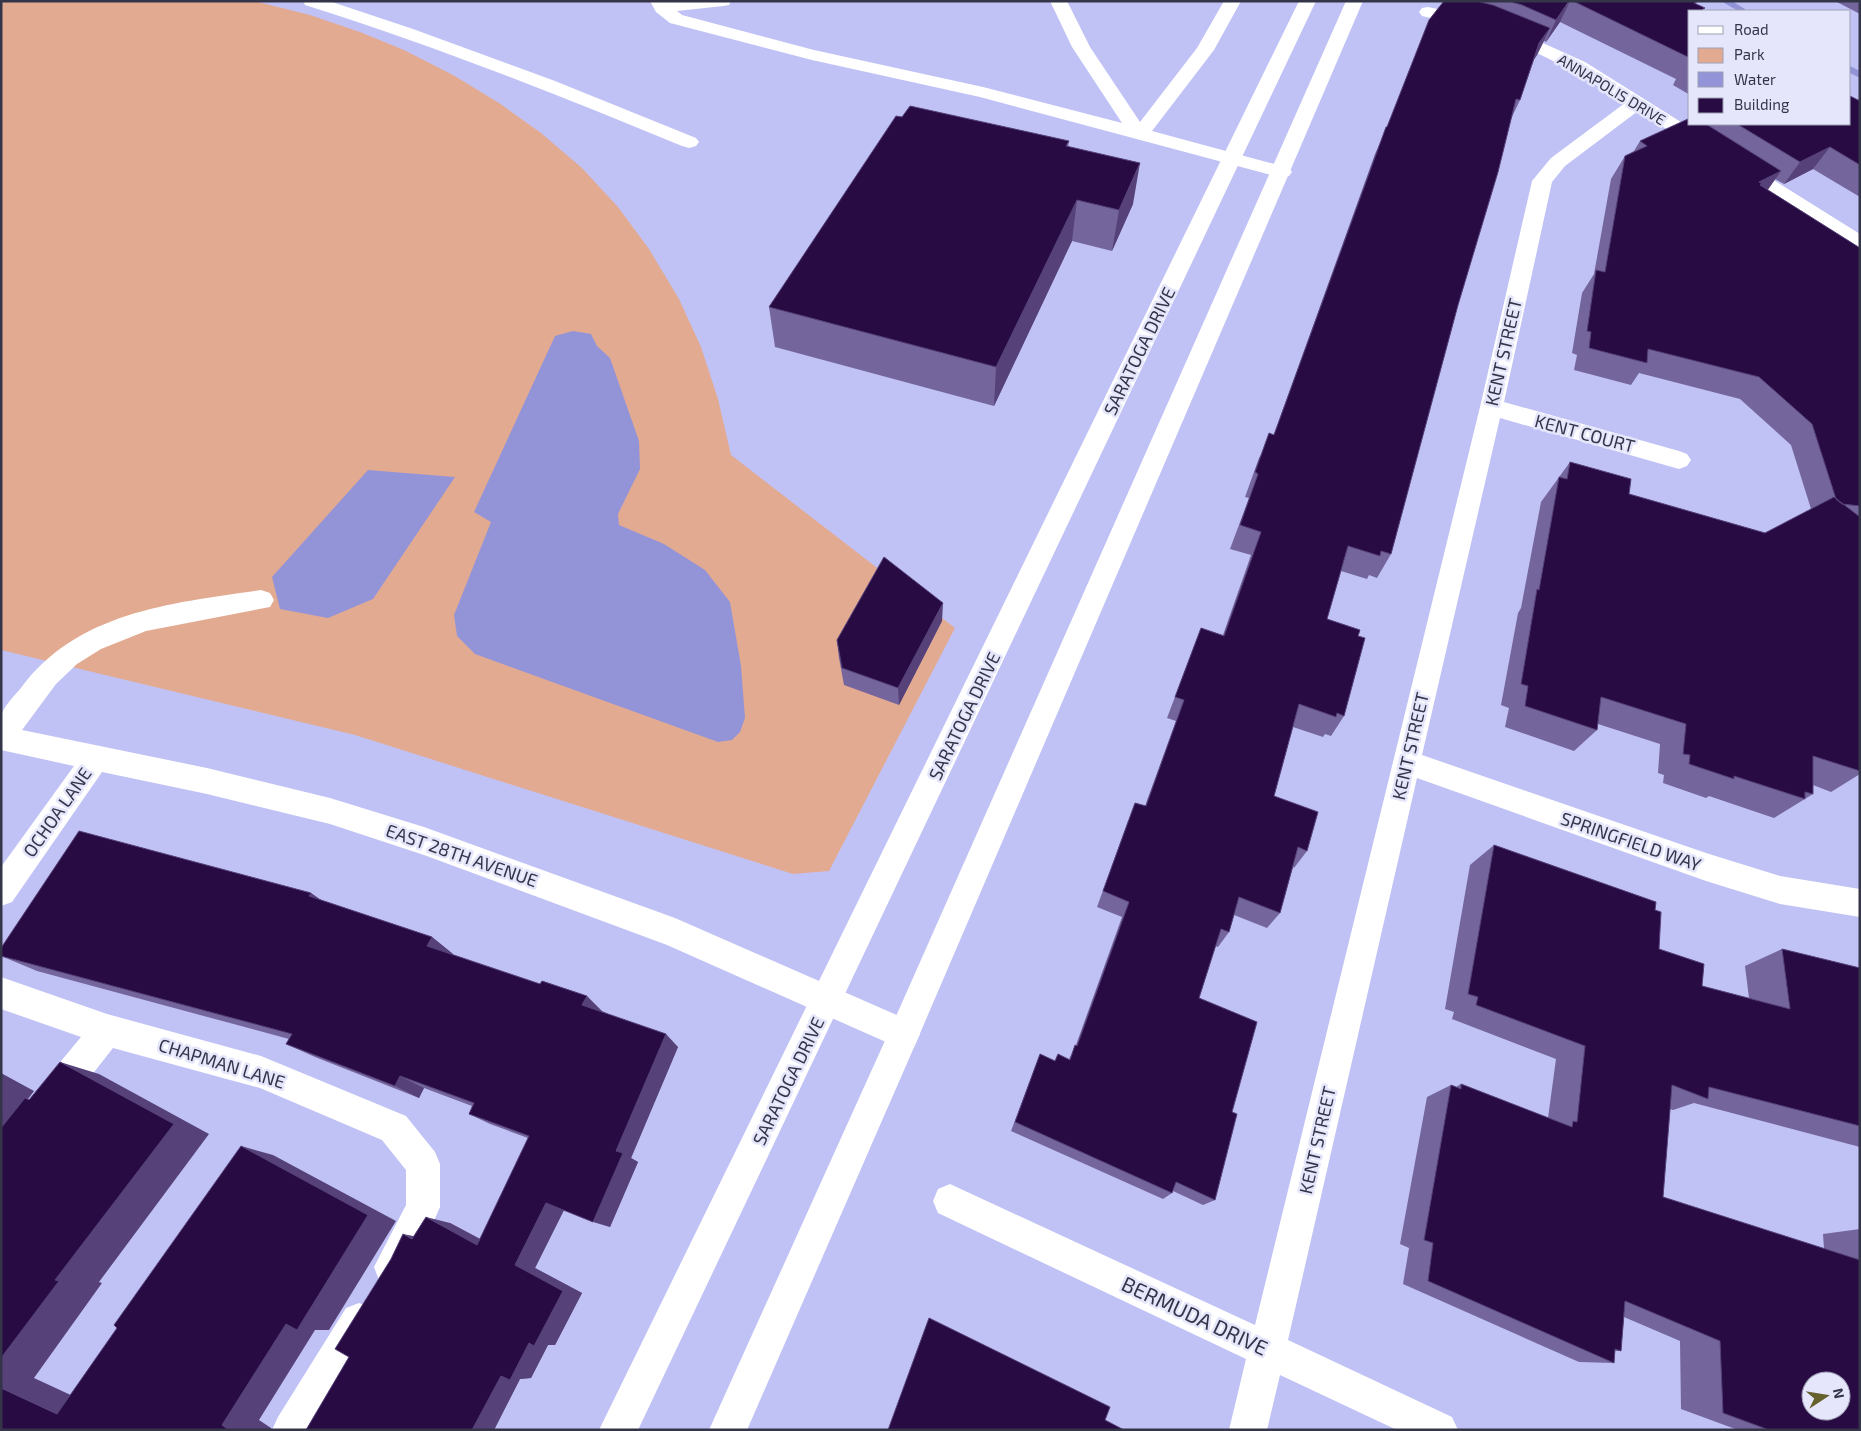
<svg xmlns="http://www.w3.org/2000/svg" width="1861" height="1431" font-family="'Exo 2',sans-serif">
<rect width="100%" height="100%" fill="#c0c2f6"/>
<!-- green -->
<path fill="#e3aa92" d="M 1,1 L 258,2 L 310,15 L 360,32 L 404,50 L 453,75 L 499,103 L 541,133 L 582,168 L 618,207 L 649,249 L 679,299 L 701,347 L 718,399 L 731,455 L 955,628 L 829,871 L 793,874 L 355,735 L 1,650 Z"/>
<!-- water -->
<path fill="#9394d8" d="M 573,331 L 591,334 L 597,346 L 610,358 L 639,441 L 640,469 L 618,514 L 619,525 L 664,544 L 705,570 L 730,602 L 741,666 L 745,718 L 740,732 L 732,740 L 718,742 L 475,654 L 457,636 L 454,615 L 491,522 L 474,512 L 555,336 Z
M 368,470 L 455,477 L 373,599 L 328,618 L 280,609 L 272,577 Z"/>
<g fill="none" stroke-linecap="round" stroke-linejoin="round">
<!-- stream -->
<path fill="#9394d8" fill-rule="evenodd" d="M 1721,1 L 1732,1 L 1748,11 L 1738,11 Z
M 1850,66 L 1860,71 L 1860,78 L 1850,73 Z"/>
<!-- minor -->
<path fill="#fff" fill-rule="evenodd" d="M 303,1 L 329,1 L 413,29 L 555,81 L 696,138 L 699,142 L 696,146 L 689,148 L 682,146 C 558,95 433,45 305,5 Z
M 650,1 L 731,1 L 729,5 L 723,6 L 677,11 L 682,15 L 814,50 L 983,87 L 1122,123 L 1072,47 L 1050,1 L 1067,1 L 1090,47 L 1140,122 L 1197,48 L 1224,1 L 1241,1 L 1214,50 L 1152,131 L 1289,168 L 1292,172 L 1289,176 L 1282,178 L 980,97 L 812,60 L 670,23 L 656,12 Z
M 1428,7 L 1474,17 L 1512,29 L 1585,62 L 1860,234 L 1860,250 L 1853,248 L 1638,111 L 1565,166 L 1552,182 L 1504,402 L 1679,451 L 1687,454 L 1691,460 L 1687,466 L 1679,469 L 1500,418 L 1422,755 L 1706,853 L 1780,876 L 1860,889 L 1860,917 L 1780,904 L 1706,881 L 1417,778 L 1288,1340 L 1452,1417 L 1458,1430 L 1397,1430 L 1280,1375 L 1267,1430 L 1229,1430 L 1246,1359 L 938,1213 L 933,1201 L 938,1189 L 950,1184 L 1255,1325 L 1480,407 L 1532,181 L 1551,158 L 1625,103 C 1578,73 1534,48 1482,31 C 1462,24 1442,21 1422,16 L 1419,12 L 1422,8 Z
M 261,590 L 270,593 L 274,600 L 270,607 L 146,631 L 101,649 L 77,664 L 56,684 L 22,730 L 207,768 L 330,798 L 424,827 L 675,918 L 915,1023 L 920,1034 L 915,1045 L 904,1050 L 667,945 L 424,855 L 330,824 L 207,794 L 102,772 L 12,902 L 1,906 L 1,867 L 74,766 L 1,750 C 1,740 0,726 1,716 C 3,707 15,695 21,688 C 78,611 173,603 261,590 Z
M 1,977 L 107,1014 L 261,1056 L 406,1116 L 435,1152 L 440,1164 L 440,1207 L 416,1262 L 405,1280 L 392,1285 L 379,1280 L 374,1267 L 406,1205 L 406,1170 L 382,1140 L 260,1088 L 113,1048 L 66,1108 L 54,1113 L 42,1108 L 37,1096 L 42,1084 L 81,1037 L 1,1009 Z
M 359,1303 L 372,1308 L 377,1321 L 372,1334 L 313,1430 L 272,1430 L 278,1417 L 346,1308 Z"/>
<!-- major -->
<path fill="#fff" fill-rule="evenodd" d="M 1299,1 L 1316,1 L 638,1430 L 599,1430 Z
M 1346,1 L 1363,1 L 915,1045 L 747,1430 L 709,1430 L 893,1023 Z"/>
</g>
<!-- wall -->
<path fill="#74669c" d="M 1444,1 L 1698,1 L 1690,11 L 1690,95 L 1673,85 L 1676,79 L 1560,22 L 1546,42 L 1544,41 L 1537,55 L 1534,60 L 1520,100 L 1511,119 L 1458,305 L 1391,554 L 1377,578 L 1369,575 L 1367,579 L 1341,571 L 1327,619 L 1358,636 L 1344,716 L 1331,736 L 1325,734 L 1323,737 L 1293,727 L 1274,796 L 1307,851 L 1294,868 L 1293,867 L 1280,913 L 1267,928 L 1234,915 L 1229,932 L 1218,947 L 1215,946 L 1199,998 L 1232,1112 L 1215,1200 L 1203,1205 L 1173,1191 L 1172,1193 L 1163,1199 L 1011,1131 L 1040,1054 L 1055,1061 L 1069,1059 L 1076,1045 L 1122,917 L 1097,907 L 1128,821 L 1145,806 L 1176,721 L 1167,718 L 1201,628 L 1223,635 L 1251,555 L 1230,549 L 1249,498 L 1245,497 L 1259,458 L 1274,434 L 1375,154 Z
M 1835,1 L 1860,1 L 1860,14 Z
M 1860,101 L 1860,197 L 1813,169 L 1784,184 L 1775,179 L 1767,190 L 1860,248 L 1860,774 L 1831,792 L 1813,785 L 1813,794 L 1774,818 L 1709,796 L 1706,798 L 1663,783 L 1664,775 L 1658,773 L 1660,744 L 1598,724 L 1597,730 L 1574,751 L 1505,727 L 1509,708 L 1501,705 L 1518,613 L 1521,608 L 1541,502 L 1570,462 L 1629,494 L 1765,533 L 1811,509 L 1791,445 L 1740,399 L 1639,373 L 1631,385 L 1574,370 L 1577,355 L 1572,353 L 1582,293 L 1594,274 L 1611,179 L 1625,156 L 1634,151 L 1640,141 L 1690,124 L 1850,124 Z
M 902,117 L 1069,141 L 1068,147 L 1133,204 L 1112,251 L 1072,241 L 994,406 L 775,347 L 769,307 Z
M 942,621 L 899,705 L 844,685 L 839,658 L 837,640 Z
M 1494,845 L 1655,910 L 1659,949 L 1702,986 L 1749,998 L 1745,966 L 1782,949 L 1860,968 L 1860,1147 L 1694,1103 L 1673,1110 L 1670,1109 L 1663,1197 L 1824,1249 L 1823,1234 L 1860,1229 L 1860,1430 L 1738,1430 L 1681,1409 L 1680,1341 L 1624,1317 L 1621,1351 L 1615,1351 L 1614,1363 L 1579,1362 L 1403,1284 L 1409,1248 L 1400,1244 L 1427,1097 L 1451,1085 L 1456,1087 L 1461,1084 L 1548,1118 L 1556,1059 L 1452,1019 L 1454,1012 L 1445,1009 L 1470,865 Z
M 311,893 L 320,900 L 432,937 L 453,954 L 453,955 L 602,1011 L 678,1047 L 631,1158 L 638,1162 L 610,1227 L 564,1210 L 535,1268 L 582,1293 L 555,1345 L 548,1345 L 531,1378 L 520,1379 L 494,1430 L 306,1430 L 349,1357 L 414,1236 L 450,1223 L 480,1239 L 528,1138 L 490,1124 L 469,1114 L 472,1106 L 424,1088 L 419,1098 L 315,1057 L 286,1044 L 289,1039 L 37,971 L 1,956 L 1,948 Z"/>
<!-- shaded-wall -->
<path fill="#564279" d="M 1570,1 L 1560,22 L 1546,42 L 1556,20 Z
M 1550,28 L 1537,55 L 1526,70 L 1539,43 Z
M 1830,147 L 1813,169 L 1784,184 L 1800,162 Z
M 1140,163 L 1133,204 L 1112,251 L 1119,210 Z
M 1781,171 L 1765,194 L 1750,201 L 1759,182 Z
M 1077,200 L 1072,241 L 994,406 L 996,367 Z
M 943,603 L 942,621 L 899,705 L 898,688 Z
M 311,893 L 337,911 L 309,896 Z
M 432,937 L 453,954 L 449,963 L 427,946 Z
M 587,996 L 602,1011 L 598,1019 L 582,1005 Z
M 666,1034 L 678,1047 L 631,1158 L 638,1162 L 610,1227 L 593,1222 L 616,1151 Z
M 60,1062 L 99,1074 L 209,1134 L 99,1282 L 102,1283 L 34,1378 L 103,1410 L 57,1414 L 1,1388 L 1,1358 Z
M 1,1073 L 34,1091 L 28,1099 L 67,1109 L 1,1132 Z
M 400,1076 L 424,1088 L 419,1098 L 395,1086 Z
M 241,1146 L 273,1155 L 396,1221 L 329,1330 L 315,1330 L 259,1420 L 271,1428 L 271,1430 L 229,1430 L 222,1425 Z
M 546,1203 L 564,1210 L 535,1268 L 582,1293 L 555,1345 L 548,1345 L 531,1378 L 520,1379 L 494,1430 L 472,1430 L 515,1265 Z
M 426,1217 L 450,1223 L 499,1249 L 477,1245 Z
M 403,1234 L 428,1239 L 412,1239 Z"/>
<!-- building -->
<path fill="#280b43" stroke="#564279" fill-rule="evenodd" d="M 1444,1 L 1476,1 L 1493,5 L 1550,28 L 1539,43 L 1520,100 L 1516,99 L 1498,172 L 1458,305 L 1391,554 L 1381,551 L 1380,556 L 1348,546 L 1327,619 L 1360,630 L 1358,636 L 1365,638 L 1344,716 L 1337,713 L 1336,717 L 1299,704 L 1274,796 L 1318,812 L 1307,851 L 1298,847 L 1280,913 L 1239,897 L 1229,932 L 1221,929 L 1199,998 L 1257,1022 L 1232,1112 L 1237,1114 L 1215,1200 L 1176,1182 L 1172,1193 L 1015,1122 L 1040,1054 L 1055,1061 L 1058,1054 L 1070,1060 L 1075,1045 L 1077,1046 L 1129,902 L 1103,891 L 1135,803 L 1146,806 L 1184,700 L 1175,697 L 1201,628 L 1224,636 L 1261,532 L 1240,525 L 1258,474 L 1255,472 L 1269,433 L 1274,435 L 1386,127 L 1387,127 L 1429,20 Z
M 1508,1 L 1569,1 L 1556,20 L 1522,5 Z
M 1573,1 L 1697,1 L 1694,3 L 1705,8 L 1700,11 L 1690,11 L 1690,58 Z
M 1850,96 L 1860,101 L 1860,165 L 1830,147 L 1800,162 L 1737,124 L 1850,124 Z
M 910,106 L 1069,141 L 1066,146 L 1140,163 L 1119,210 L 1077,200 L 996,367 L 769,307 L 896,116 L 902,117 Z
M 1690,118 L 1690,124 L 1706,124 L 1781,171 L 1759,182 L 1762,184 L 1760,185 L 1860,248 L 1860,506 L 1842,504 L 1836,499 L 1812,424 L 1759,377 L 1648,349 L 1647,363 L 1589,348 L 1591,332 L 1587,331 L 1596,270 L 1605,272 L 1625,156 L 1647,146 L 1640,141 Z
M 1570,462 L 1631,479 L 1629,494 L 1765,533 L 1834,497 L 1860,517 L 1860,771 L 1813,756 L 1813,794 L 1805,792 L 1805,799 L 1734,776 L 1734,779 L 1689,764 L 1690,755 L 1683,754 L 1686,724 L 1601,697 L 1597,730 L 1525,706 L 1528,686 L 1521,684 L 1537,589 L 1539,590 L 1559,477 L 1567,479 Z
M 884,557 L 943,603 L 898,688 L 842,668 L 837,640 Z
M 79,831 L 311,893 L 309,896 L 432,937 L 427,946 L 540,984 L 542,981 L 587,996 L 582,1005 L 666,1034 L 616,1151 L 623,1153 L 593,1222 L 546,1203 L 515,1265 L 563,1291 L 534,1346 L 529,1343 L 510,1380 L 501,1376 L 472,1430 L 306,1430 L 349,1357 L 335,1349 L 391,1259 L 403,1234 L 412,1239 L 426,1217 L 477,1245 L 529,1136 L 469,1114 L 474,1103 L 400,1076 L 395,1086 L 286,1044 L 292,1034 L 1,956 L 1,948 Z
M 1494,845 L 1656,902 L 1655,910 L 1661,912 L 1659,949 L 1704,964 L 1702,986 L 1790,1009 L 1782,949 L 1860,968 L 1860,1126 L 1709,1087 L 1708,1099 L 1672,1085 L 1663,1197 L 1860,1260 L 1860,1430 L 1769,1430 L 1723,1413 L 1720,1341 L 1625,1301 L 1621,1351 L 1615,1349 L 1614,1363 L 1428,1281 L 1433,1243 L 1424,1240 L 1451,1085 L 1461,1089 L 1461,1084 L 1572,1127 L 1573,1121 L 1577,1122 L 1585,1046 L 1476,1005 L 1478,997 L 1468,994 ZM 1811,1381 L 1841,1381 L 1841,1411 L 1811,1411 Z
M 60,1062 L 174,1124 L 55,1280 L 59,1281 L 1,1358 L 1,1128 L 25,1098 L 29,1100 Z
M 241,1146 L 368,1215 L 297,1330 L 286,1324 L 222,1425 L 229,1430 L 1,1430 L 1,1388 L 57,1414 L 117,1328 L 114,1325 Z
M 929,1318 L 1110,1407 L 1105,1420 L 1124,1430 L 888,1430 Z"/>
<g text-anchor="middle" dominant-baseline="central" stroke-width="5" stroke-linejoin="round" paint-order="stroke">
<!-- far-street labels -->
<g font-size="15" fill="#343549" stroke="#e5e6fb">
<text transform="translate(1612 89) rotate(31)">ANNAPOLIS DRIVE</text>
</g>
<!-- street labels -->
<g font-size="18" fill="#343549" stroke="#e5e6fb">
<text transform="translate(1139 351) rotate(-64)">SARATOGA DRIVE</text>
<text transform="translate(1503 352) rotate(-77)">KENT STREET</text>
<text transform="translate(1585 433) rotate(15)">KENT COURT</text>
<text transform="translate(964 716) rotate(-64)">SARATOGA DRIVE</text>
<text transform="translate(1410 746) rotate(-77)">KENT STREET</text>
<text transform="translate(57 812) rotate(-55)">OCHOA LANE</text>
<text transform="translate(1631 841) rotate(19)">SPRINGFIELD WAY</text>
<text transform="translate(462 855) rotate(19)">EAST 28TH AVENUE</text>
<text transform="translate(222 1063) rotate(17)">CHAPMAN LANE</text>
<text transform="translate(788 1081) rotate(-64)">SARATOGA DRIVE</text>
<text transform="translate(1317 1140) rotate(-77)">KENT STREET</text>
</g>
<!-- near-street labels -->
<g font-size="21" fill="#343549" stroke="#e5e6fb">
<text transform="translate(1195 1315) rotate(25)">BERMUDA DRIVE</text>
</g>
</g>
<!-- border -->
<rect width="1861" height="1431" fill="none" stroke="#343549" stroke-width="5"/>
<!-- legend -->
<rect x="1688" y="10" width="162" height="115" fill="#e5e6fb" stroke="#9e9fb4"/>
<rect x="1698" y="26" width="25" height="8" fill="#ffffff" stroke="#9e9fb4"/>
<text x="1734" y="35" font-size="15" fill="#343549">Road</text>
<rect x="1698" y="48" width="25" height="15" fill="#e3aa92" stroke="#9e9fb4"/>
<text x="1734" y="60" font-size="15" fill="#343549">Park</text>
<rect x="1698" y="72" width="25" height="15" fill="#9394d8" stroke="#9e9fb4"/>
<text x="1734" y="85" font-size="15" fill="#343549">Water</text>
<rect x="1698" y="98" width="25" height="15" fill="#280b43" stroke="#9e9fb4"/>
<text x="1734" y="110" font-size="15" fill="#343549">Building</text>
<!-- north arrow -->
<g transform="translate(1826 1396) rotate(78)"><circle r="24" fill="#e5e6fb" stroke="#9e9fb4"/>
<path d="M0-4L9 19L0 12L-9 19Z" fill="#66602d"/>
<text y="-8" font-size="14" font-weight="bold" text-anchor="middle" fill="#343549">N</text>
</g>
</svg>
